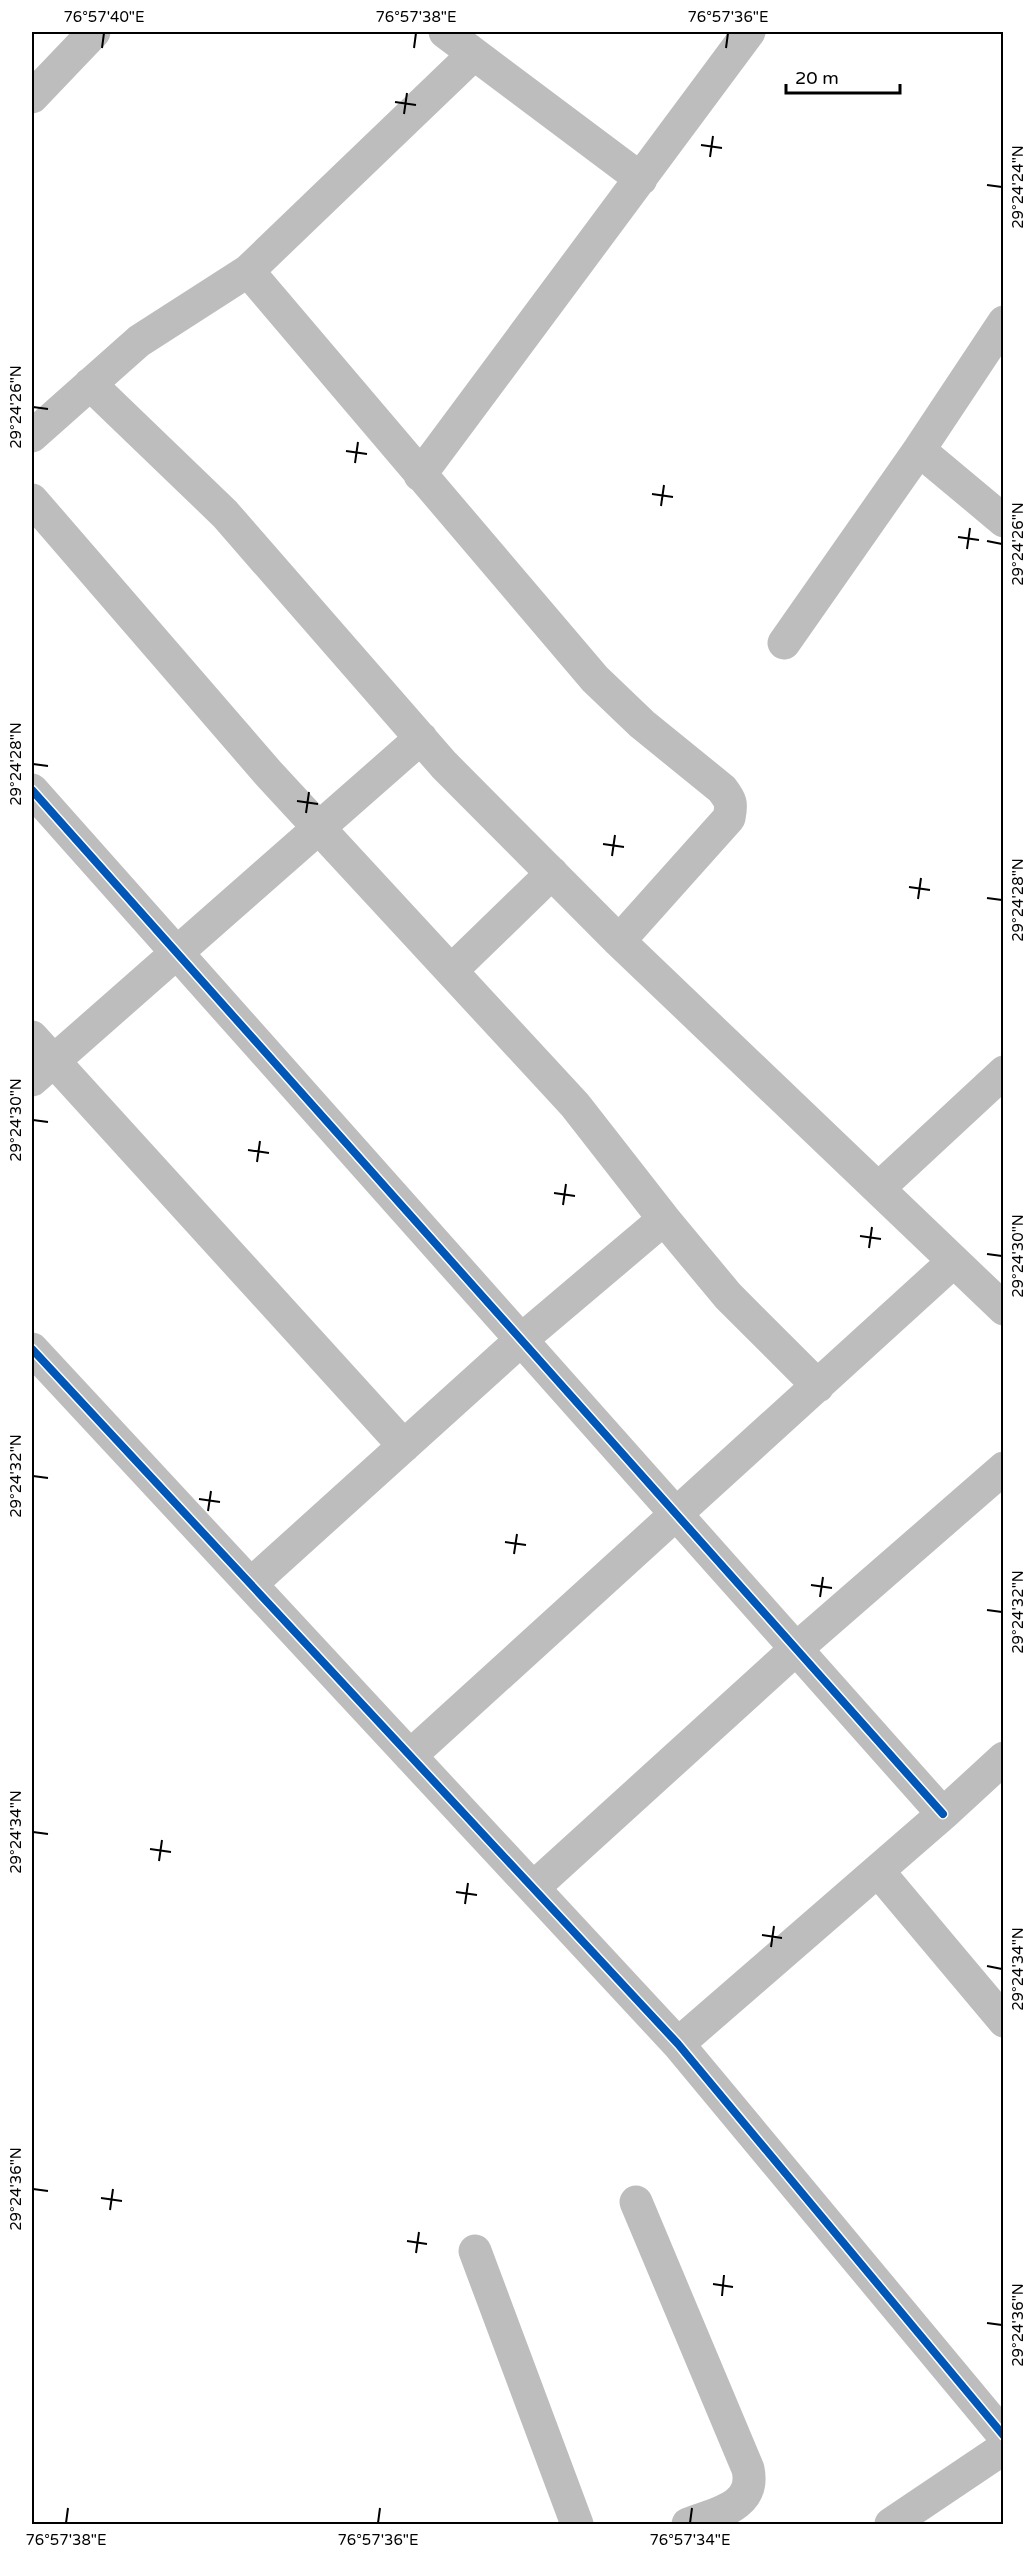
<svg xmlns="http://www.w3.org/2000/svg" width="1035" height="2556" font-family="'Varela Round',sans-serif">
<rect width="100%" height="100%" fill="#fff"/>
<g fill="none" stroke-linecap="round" stroke-linejoin="round">
<!-- minor -->
<path stroke="#bdbdbd" stroke-width="33" d="M 445,32 L 641,179
M 32,97 L 94,32
M 248,271 L 595,679 L 642,724 L 722,789 C 731,801 732,803 729,818 L 619,941
M 90,384 L 225,514 L 444,765 L 619,941 L 1004,1309
M 32,436 L 139,341 L 248,271 L 474,54
M 919,450 L 1004,521
M 420,475 L 749,32
M 32,500 L 269,774 L 575,1105 L 664,1219 L 728,1296 L 818,1386
M 784,643 L 919,450 L 1004,322
M 32,790 L 943,1814
M 451,971 L 552,873
M 32,1037 L 404,1446
M 32,1080 L 421,738
M 879,1188 L 1004,1072
M 32,1349 L 678,2044 L 1004,2436
M 251,1584 L 521,1340 L 664,1219
M 410,1756 L 954,1261
M 878,1871 L 1004,2021
M 533,1888 L 796,1649 L 1004,1468
M 678,2044 L 943,1814 L 1004,1758
M 636,2202 L 748,2469 C 756,2507 716,2513 688,2524
M 475,2251 L 577,2524
M 891,2524 L 1004,2448"/>
<!-- cycleway casing -->
<g stroke="#fff" stroke-width="11">
<path id="cycleway" d="M 32,790 L 943,1814
M 32,1349 L 678,2044 L 1004,2436"/>
</g>
<!-- cycleway -->
<use href="#cycleway" stroke="#0057b8" stroke-width="8"/>
</g>
<!-- ticks -->
<path fill="none" stroke="#000" stroke-width="2" d="M 102,48 L 104,33M 414,48 L 416,33M 726,48 L 728,33M 395,102 L 416,105M 404,114 L 407,93M 701,145 L 722,148M 710,157 L 713,136M 987,185 L 1002,187M 33,407 L 48,409M 346,451 L 367,454M 355,463 L 358,442M 652,494 L 673,497M 661,506 L 664,485M 958,537 L 979,540M 987,541 L 1002,544M 967,549 L 970,528M 33,764 L 48,766M 297,801 L 318,804M 306,813 L 309,792M 603,844 L 624,847M 612,856 L 615,835M 909,887 L 930,890M 987,898 L 1002,900M 918,899 L 921,878M 33,1120 L 48,1122M 248,1150 L 269,1153M 257,1162 L 260,1141M 554,1193 L 575,1196M 563,1205 L 566,1184M 860,1236 L 881,1239M 869,1248 L 872,1227M 987,1254 L 1002,1256M 33,1476 L 48,1478M 199,1499 L 220,1502M 208,1511 L 211,1491M 505,1542 L 526,1545M 514,1554 L 517,1534M 811,1585 L 832,1588M 820,1597 L 823,1577M 987,1610 L 1002,1612M 33,1832 L 48,1834M 150,1849 L 171,1852M 159,1861 L 162,1840M 456,1892 L 477,1895M 465,1904 L 468,1883M 762,1935 L 782,1938M 771,1947 L 774,1926M 987,1966 L 1002,1969M 33,2189 L 48,2191M 101,2198 L 122,2201M 110,2210 L 113,2189M 407,2241 L 427,2244M 416,2253 L 419,2232M 713,2284 L 733,2287M 722,2296 L 724,2275M 987,2323 L 1002,2325M 66,2523 L 68,2508M 378,2523 L 380,2508M 690,2523 L 692,2508"/>
<!-- border -->
<rect width="1035" height="2556" fill="none" stroke="#ffffff" stroke-width="66"/>
<!-- scale -->
<path d="M786 84v9h114v-9" fill="none" stroke="#000000" stroke-width="3"/>
<text x="795" y="84" font-size="18" fill="#000000" stroke="#ffffff" stroke-width="4.5" paint-order="stroke">20 m</text>
<rect x="33" y="33" width="969" height="2490" fill="none" stroke="#000" stroke-width="2"/>
<g font-size="15" text-anchor="middle" fill="#000">
<text x="104" y="22">76°57'40"E</text>
<text x="416" y="22">76°57'38"E</text>
<text x="728" y="22">76°57'36"E</text>
<text transform="translate(1018 187) rotate(-90)" y="5">29°24'24"N</text>
<text transform="translate(16 407) rotate(-90)" y="5">29°24'26"N</text>
<text transform="translate(1018 544) rotate(-90)" y="5">29°24'26"N</text>
<text transform="translate(16 764) rotate(-90)" y="5">29°24'28"N</text>
<text transform="translate(1018 900) rotate(-90)" y="5">29°24'28"N</text>
<text transform="translate(16 1120) rotate(-90)" y="5">29°24'30"N</text>
<text transform="translate(1018 1256) rotate(-90)" y="5">29°24'30"N</text>
<text transform="translate(16 1476) rotate(-90)" y="5">29°24'32"N</text>
<text transform="translate(1018 1612) rotate(-90)" y="5">29°24'32"N</text>
<text transform="translate(16 1832) rotate(-90)" y="5">29°24'34"N</text>
<text transform="translate(1018 1969) rotate(-90)" y="5">29°24'34"N</text>
<text transform="translate(16 2189) rotate(-90)" y="5">29°24'36"N</text>
<text transform="translate(1018 2325) rotate(-90)" y="5">29°24'36"N</text>
<text x="66" y="2545">76°57'38"E</text>
<text x="378" y="2545">76°57'36"E</text>
<text x="690" y="2545">76°57'34"E</text>
</g>
</svg>
